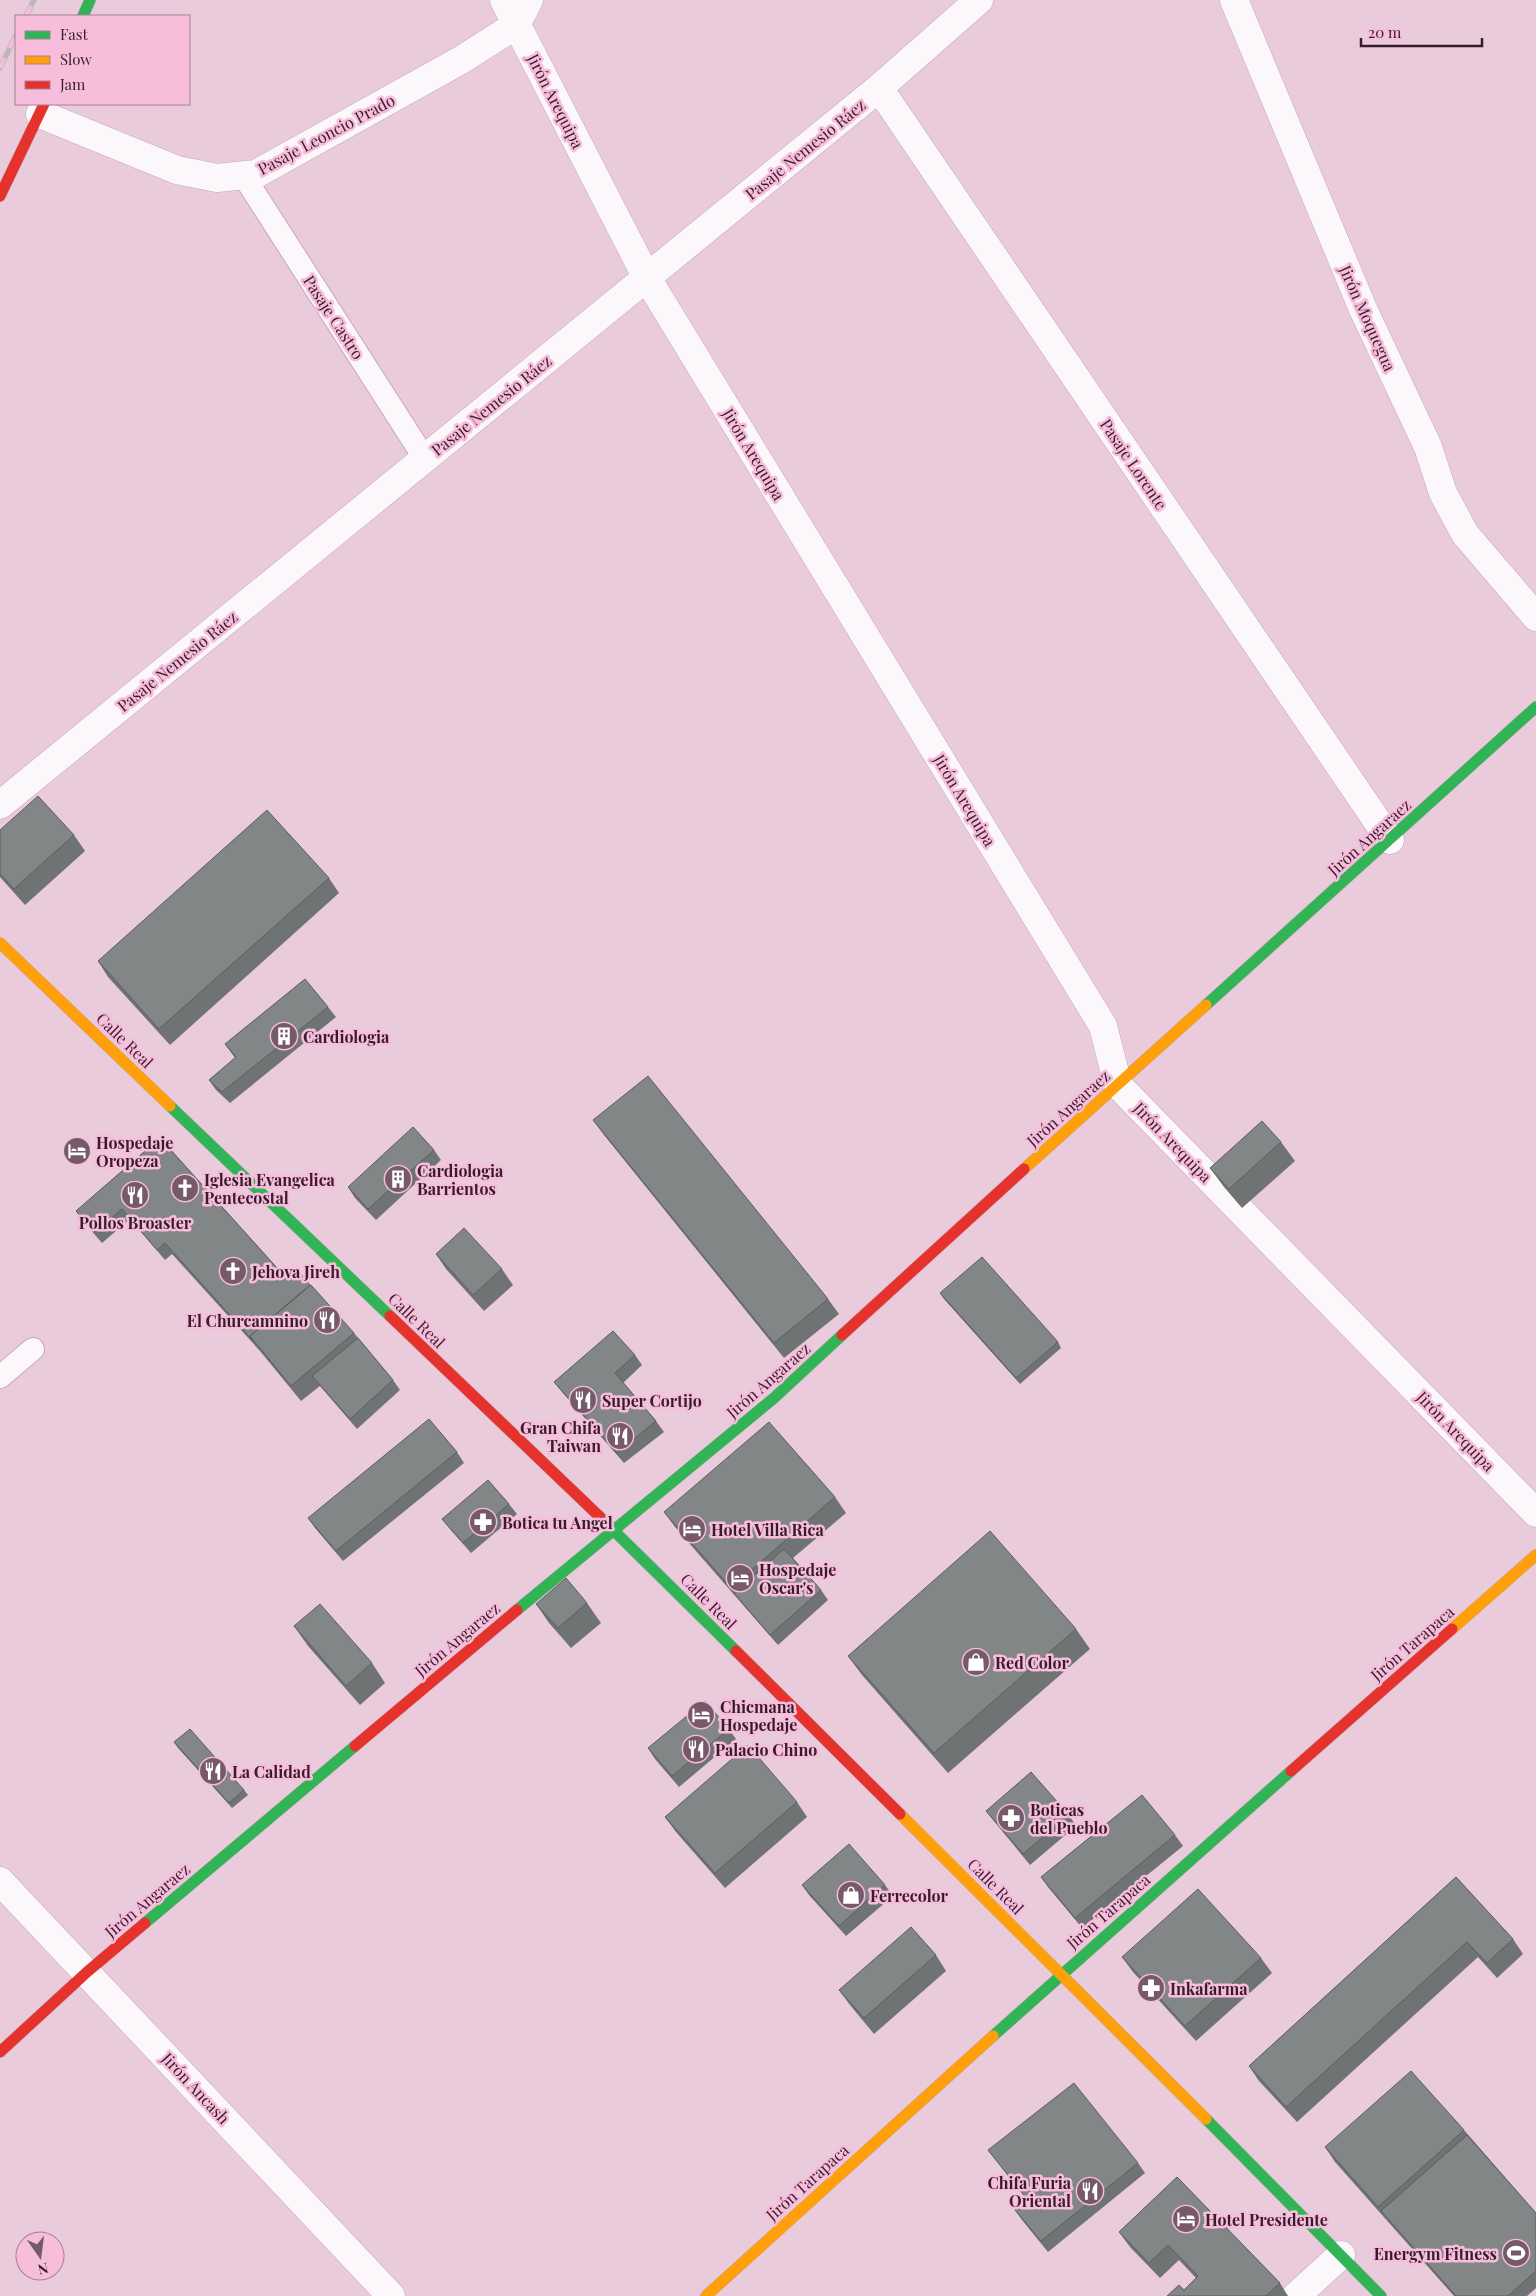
<svg xmlns="http://www.w3.org/2000/svg" width="1536" height="2296" font-family="'Playfair Display',serif">
<rect width="100%" height="100%" fill="#eacbdb"/>
<g fill="none" stroke-linecap="round" stroke-linejoin="round">
<!-- lane casing -->
<g stroke="#c5a9b8" stroke-width="24">
<path id="lane" d="M 243,175 L 425,459
M 0,1377 L 33,1349"/>
</g>
<!-- street casing -->
<g stroke="#c5a9b8" stroke-width="29">
<path id="street" d="M 504,0 L 647,278 L 1103,1026 L 1118,1085 L 1536,1513
M 1234,0 L 1363,309 L 1428,447 L 1443,493 L 1465,534 L 1536,617
M 879,88 L 1390,840
M 40,114 L 177,170 L 217,178 L 256,174 L 461,60 L 516,25 L 529,0
M 0,805 L 879,88 L 979,0
M 0,1881 L 391,2296
M 1296,2296 L 1341,2255"/>
</g>
<!-- fast casing -->
<g stroke="#c5a9b8" stroke-width="12">
<path id="fast" d="M 83,16 L 90,0
M 1206,1005 L 1536,707
M 170,1106 L 390,1316
M 600,1517 L 736,1651
M 517,1610 L 774,1398 L 842,1335
M 145,1923 L 355,1746
M 993,2036 L 1291,1771
M 1206,2119 L 1381,2296"/>
</g>
<!-- slow casing -->
<g stroke="#c5a9b8" stroke-width="12">
<path id="slow" d="M 0,943 L 170,1106
M 1024,1169 L 1206,1005
M 1452,1629 L 1536,1555
M 900,1814 L 1206,2119
M 706,2296 L 993,2036"/>
</g>
<!-- jam casing -->
<g stroke="#c5a9b8" stroke-width="12">
<path id="jam" d="M 0,196 L 44,104
M 390,1316 L 600,1517
M 842,1335 L 1024,1169
M 736,1651 L 900,1814
M 355,1746 L 517,1610
M 1291,1771 L 1452,1629
M 0,2052 L 87,1972 L 145,1923"/>
</g>
<!-- lane -->
<use href="#lane" stroke="#fcf7fa" stroke-width="22"/>
<!-- street -->
<use href="#street" stroke="#fcf7fa" stroke-width="28"/>
<!-- fast -->
<use href="#fast" stroke="#30b455" stroke-width="11"/>
<!-- slow -->
<use href="#slow" stroke="#ff9f0a" stroke-width="11"/>
<!-- jam -->
<use href="#jam" stroke="#e5322d" stroke-width="11"/>
<!-- rail casing -->
<g stroke="#beb6ba" stroke-width="5.5">
<path id="rail" d="M 26,16 L 34,0
M 0,68 L 16,35"/>
</g>
<!-- rail -->
<use href="#rail" stroke="#f7bedc" stroke-width="4" stroke-dasharray="11" stroke-linecap="butt"/>
</g>
<!-- wall -->
<path fill="#707374" d="M 0,830 L 74,835 L 85,851 L 25,905 L 0,877 Z
M 329,878 L 339,893 L 170,1045 L 108,977 L 98,961 Z
M 328,1007 L 336,1017 L 230,1103 L 216,1090 L 209,1080 L 235,1058 L 225,1044 Z
M 593,1120 L 828,1299 L 839,1314 L 784,1358 L 604,1135 Z
M 160,1138 L 287,1279 L 354,1333 L 393,1380 L 400,1390 L 357,1429 L 320,1386 L 301,1401 L 260,1351 L 172,1254 L 165,1260 L 130,1219 L 102,1243 L 83,1221 L 76,1211 Z
M 1281,1142 L 1295,1161 L 1242,1208 L 1224,1187 L 1210,1168 Z
M 434,1150 L 441,1160 L 376,1220 L 355,1198 L 348,1187 Z
M 436,1254 L 502,1269 L 513,1285 L 484,1311 L 446,1269 Z
M 940,1293 L 1058,1342 L 1061,1348 L 1020,1384 L 944,1299 Z
M 635,1355 L 642,1365 L 623,1383 L 656,1421 L 664,1432 L 624,1463 L 562,1392 L 554,1382 Z
M 457,1452 L 464,1463 L 343,1561 L 315,1528 L 308,1518 Z
M 835,1497 L 846,1513 L 793,1558 L 821,1590 L 828,1600 L 778,1645 L 675,1527 L 664,1512 Z
M 509,1504 L 517,1514 L 471,1553 L 450,1529 L 442,1519 Z
M 587,1603 L 601,1623 L 571,1648 L 549,1623 L 536,1604 Z
M 294,1626 L 372,1663 L 385,1683 L 360,1705 L 308,1646 Z
M 1076,1629 L 1090,1649 L 948,1773 L 862,1675 L 848,1656 Z
M 729,1729 L 736,1739 L 679,1787 L 655,1759 L 648,1748 Z
M 174,1742 L 244,1790 L 248,1795 L 232,1808 L 178,1748 Z
M 797,1802 L 807,1817 L 725,1888 L 676,1832 L 665,1817 Z
M 986,1811 L 1069,1815 L 1076,1826 L 1030,1865 L 994,1821 Z
M 1175,1835 L 1183,1846 L 1082,1928 L 1048,1887 L 1041,1877 Z
M 1456,1877 L 1513,1939 L 1523,1954 L 1497,1978 L 1478,1957 L 1297,2122 L 1259,2081 L 1249,2066 Z
M 802,1885 L 885,1885 L 893,1896 L 846,1936 L 809,1895 Z
M 936,1955 L 946,1971 L 874,2034 L 850,2005 L 839,1990 Z
M 1122,1957 L 1261,1958 L 1272,1973 L 1196,2041 L 1133,1972 Z
M 1464,2130 L 1536,2213 L 1536,2288 L 1527,2296 L 1454,2296 L 1335,2162 L 1325,2147 Z
M 988,2150 L 1138,2163 L 1145,2173 L 1048,2252 L 1022,2220 L 1015,2210 L 1026,2198 Z
M 1177,2177 L 1280,2283 L 1288,2296 L 1167,2296 L 1184,2290 L 1196,2278 L 1179,2260 L 1160,2278 L 1130,2247 L 1119,2232 Z"/>
<!-- building -->
<path fill="#828687" stroke="#5b5e5e" d="M 38,796 L 74,835 L 14,889 L 0,874 L 0,830 Z
M 267,810 L 329,878 L 159,1029 L 98,961 Z
M 305,979 L 328,1007 L 222,1092 L 209,1080 L 236,1057 L 225,1044 Z
M 648,1076 L 828,1299 L 774,1343 L 593,1120 Z
M 1262,1121 L 1281,1142 L 1229,1189 L 1210,1168 Z
M 413,1127 L 434,1150 L 368,1209 L 348,1187 Z
M 160,1138 L 287,1279 L 299,1272 L 310,1285 L 250,1336 L 253,1341 L 165,1243 L 157,1250 L 122,1209 L 95,1232 L 76,1211 Z
M 464,1228 L 502,1269 L 473,1295 L 436,1254 Z
M 982,1257 L 1058,1342 L 1016,1378 L 940,1293 Z
M 311,1285 L 354,1333 L 291,1386 L 250,1336 Z
M 613,1331 L 635,1355 L 615,1373 L 656,1421 L 617,1453 L 554,1382 Z
M 358,1338 L 393,1380 L 350,1419 L 312,1376 Z
M 429,1419 L 457,1452 L 336,1551 L 308,1518 Z
M 769,1422 L 835,1497 L 731,1588 L 664,1512 Z
M 488,1480 L 509,1504 L 463,1543 L 442,1519 Z
M 990,1531 L 1076,1629 L 934,1753 L 848,1656 Z
M 784,1549 L 821,1590 L 770,1635 L 734,1593 Z
M 566,1578 L 587,1603 L 558,1628 L 536,1604 Z
M 320,1604 L 372,1663 L 346,1686 L 294,1626 Z
M 705,1701 L 729,1729 L 672,1776 L 648,1748 Z
M 190,1729 L 244,1790 L 229,1803 L 174,1742 Z
M 748,1745 L 797,1802 L 715,1873 L 665,1817 Z
M 1031,1772 L 1069,1815 L 1023,1854 L 986,1811 Z
M 1142,1795 L 1175,1835 L 1075,1918 L 1041,1877 Z
M 849,1844 L 885,1885 L 839,1926 L 802,1885 Z
M 1456,1877 L 1513,1939 L 1487,1963 L 1467,1942 L 1286,2107 L 1249,2066 Z
M 1198,1889 L 1261,1958 L 1185,2026 L 1122,1957 Z
M 911,1927 L 936,1955 L 864,2018 L 839,1990 Z
M 1411,2071 L 1464,2130 L 1378,2207 L 1325,2147 Z
M 1074,2083 L 1138,2163 L 1041,2241 L 1015,2210 L 1026,2198 L 988,2150 Z
M 1467,2135 L 1536,2213 L 1536,2271 L 1508,2296 L 1456,2296 L 1381,2211 Z
M 1177,2177 L 1280,2283 L 1266,2296 L 1167,2296 L 1179,2285 L 1184,2290 L 1198,2276 L 1168,2245 L 1149,2263 L 1119,2232 Z"/>
<!-- icons -->
<defs>
<g id="building-disc" transform="scale(1.4375)"><circle r="9.5" fill="#765a69" stroke="#f7bedc"/><path d="M-4-6H4V6H1V3H-1V6H-4ZM-2.5-4.3h1.7v1.8h-1.7ZM.8-4.3h1.7v1.8H.8ZM-2.5-1h1.7V.8h-1.7ZM.8-1h1.7V.8H.8Z" fill="#fff"/></g>
<g id="hotel-disc" transform="scale(1.4375)"><circle r="9.5" fill="#765a69" stroke="#f7bedc"/><path d="M-6-4.5h1.5V1H6V5H4.5V3h-9V5H-6ZM-4 0a1.8 1.8 0 1 1 3.6 0ZM.5 0V-2.5h3Q6-2.5 6 0Z" fill="#fff"/></g>
<g id="church-disc" transform="scale(1.4375)"><circle r="9.5" fill="#765a69" stroke="#f7bedc"/><path d="M-1.2-6h2.4v3.5h3.3v2.4h-3.3V6h-2.4V-.1h-3.3v-2.4h3.3Z" fill="#fff"/></g>
<g id="restaurant-disc" transform="scale(1.4375)"><circle r="9.5" fill="#765a69" stroke="#f7bedc"/><path d="M-5-6h1v4h1v-4h1v4h1v-4h1v5L-1.5 .5V6h-2V.5L-5-1ZM5-6V6H3V1.5H1.5Q1.5-4 5-6Z" fill="#fff"/></g>
<g id="pharmacy-disc" transform="scale(1.4375)"><circle r="9.5" fill="#765a69" stroke="#f7bedc"/><path d="M-2-6h4v4h4v4h-4v4h-4v-4h-4v-4h4Z" fill="#fff"/></g>
<g id="shop-disc" transform="scale(1.4375)"><circle r="9.5" fill="#765a69" stroke="#f7bedc"/><path d="M-5-2.5h2.3a2.7 3.5 0 0 1 5.4 0H5L5.5 6h-11ZM-1.5-2.5h3a1.5 2.3 0 0 0-3 0Z" fill="#fff"/></g>
<g id="stadium-disc" transform="scale(1.4375)"><circle r="9.5" fill="#765a69" stroke="#f7bedc"/><path d="M0-5a6.5 5 0 1 0 0 10a6.5 5 0 1 0 0-10ZM-3.5-1.8h7v3.6h-7Z" fill="#fff"/></g>
</defs>
<g fill-rule="evenodd">
<use href="#building-disc" x="284" y="1036"/>
<use href="#hotel-disc" x="77" y="1151"/>
<use href="#building-disc" x="398" y="1179"/>
<use href="#church-disc" x="185" y="1188"/>
<use href="#restaurant-disc" x="135" y="1195"/>
<use href="#church-disc" x="233" y="1271"/>
<use href="#restaurant-disc" x="327" y="1320"/>
<use href="#restaurant-disc" x="583" y="1400"/>
<use href="#restaurant-disc" x="620" y="1436"/>
<use href="#pharmacy-disc" x="483" y="1522"/>
<use href="#hotel-disc" x="692" y="1529"/>
<use href="#hotel-disc" x="740" y="1578"/>
<use href="#shop-disc" x="976" y="1662"/>
<use href="#hotel-disc" x="701" y="1715"/>
<use href="#restaurant-disc" x="696" y="1749"/>
<use href="#restaurant-disc" x="213" y="1771"/>
<use href="#pharmacy-disc" x="1011" y="1818"/>
<use href="#shop-disc" x="851" y="1895"/>
<use href="#pharmacy-disc" x="1151" y="1988"/>
<use href="#restaurant-disc" x="1090" y="2191"/>
<use href="#hotel-disc" x="1186" y="2219"/>
<use href="#stadium-disc" x="1516" y="2253"/>
</g>
<g text-anchor="middle" dominant-baseline="central" stroke-width="5" stroke-linejoin="round" paint-order="stroke">
<!-- street labels -->
<g font-size="16" fill="#371d2c" stroke="#f7bedc">
<text transform="translate(556 101) rotate(63)">Jirón Arequipa</text>
<text transform="translate(326 134) rotate(-28)">Pasaje Leoncio Prado</text>
<text transform="translate(805 149) rotate(-39)">Pasaje Nemesio Ráez</text>
<text transform="translate(334 317) rotate(57)">Pasaje Castro</text>
<text transform="translate(1368 318) rotate(66)">Jirón Moquegua</text>
<text transform="translate(491 405) rotate(-39)">Pasaje Nemesio Ráez</text>
<text transform="translate(754 454) rotate(59)">Jirón Arequipa</text>
<text transform="translate(1134 464) rotate(56)">Pasaje Lorente</text>
<text transform="translate(177 661) rotate(-39)">Pasaje Nemesio Ráez</text>
<text transform="translate(965 800) rotate(59)">Jirón Arequipa</text>
<text transform="translate(1369 837) rotate(-42)">Jirón Angaraez</text>
<text transform="translate(125 1040) rotate(44)">Calle Real</text>
<text transform="translate(1068 1108) rotate(-42)">Jirón Angaraez</text>
<text transform="translate(1173 1142) rotate(46)">Jirón Arequipa</text>
<text transform="translate(417 1320) rotate(44)">Calle Real</text>
<text transform="translate(768 1380) rotate(-41)">Jirón Angaraez</text>
<text transform="translate(1456 1431) rotate(46)">Jirón Arequipa</text>
<text transform="translate(709 1601) rotate(45)">Calle Real</text>
<text transform="translate(457 1639) rotate(-40)">Jirón Angaraez</text>
<text transform="translate(1412 1643) rotate(-41)">Jirón Tarapaca</text>
<text transform="translate(996 1886) rotate(45)">Calle Real</text>
<text transform="translate(147 1900) rotate(-40)">Jirón Angaraez</text>
<text transform="translate(1108 1911) rotate(-41)">Jirón Tarapaca</text>
<text transform="translate(196 2088) rotate(47)">Jirón Ancash</text>
<text transform="translate(807 2182) rotate(-42)">Jirón Tarapaca</text>
</g>
<!-- poi labels -->
<g font-size="16" font-weight="bold" fill="#371d2c" stroke="#f7bedc" text-anchor="start">
<text x="303" y="1036">Cardiologia</text>
<text x="96" y="1142">Hospedaje<tspan x="96" dy="18">Oropeza</tspan></text>
<text x="417" y="1170">Cardiologia<tspan x="417" dy="18">Barrientos</tspan></text>
<text x="204" y="1179">Iglesia Evangelica<tspan x="204" dy="18">Pentecostal</tspan></text>
<text x="135" y="1222" text-anchor="middle">Pollos Broaster</text>
<text x="252" y="1271">Jehova Jireh</text>
<text x="308" y="1320" text-anchor="end">El Churcamnino</text>
<text x="602" y="1400">Super Cortijo</text>
<text x="601" y="1427" text-anchor="end">Gran Chifa<tspan x="601" dy="18">Taiwan</tspan></text>
<text x="502" y="1522">Botica tu Angel</text>
<text x="711" y="1529">Hotel Villa Rica</text>
<text x="759" y="1569">Hospedaje<tspan x="759" dy="18">Oscar's</tspan></text>
<text x="995" y="1662">Red Color</text>
<text x="720" y="1706">Chicmana<tspan x="720" dy="18">Hospedaje</tspan></text>
<text x="715" y="1749">Palacio Chino</text>
<text x="232" y="1771">La Calidad</text>
<text x="1030" y="1809">Boticas<tspan x="1030" dy="18">del Pueblo</tspan></text>
<text x="870" y="1895">Ferrecolor</text>
<text x="1170" y="1988">Inkafarma</text>
<text x="1071" y="2182" text-anchor="end">Chifa Furia<tspan x="1071" dy="18">Oriental</tspan></text>
<text x="1205" y="2219">Hotel Presidente</text>
<text x="1497" y="2253" text-anchor="end">Energym Fitness</text>
</g>
</g>
<!-- legend -->
<rect x="15" y="15" width="175" height="90" fill="#f7bedc" stroke="#aa7e96"/>
<rect x="25" y="31" width="25" height="8" fill="#30b455" stroke="#aa7e96"/>
<text x="60" y="40" font-size="15" fill="#371d2c">Fast</text>
<rect x="25" y="56" width="25" height="8" fill="#ff9f0a" stroke="#aa7e96"/>
<text x="60" y="65" font-size="15" fill="#371d2c">Slow</text>
<rect x="25" y="81" width="25" height="8" fill="#e5322d" stroke="#aa7e96"/>
<text x="60" y="90" font-size="15" fill="#371d2c">Jam</text>
<!-- north arrow -->
<g transform="translate(40 2256) rotate(166)"><circle r="24" fill="#f7bedc" stroke="#aa7e96"/>
<path d="M0-4L9 19L0 12L-9 19Z" fill="#765a69"/>
<text y="-8" font-size="14" font-weight="bold" text-anchor="middle" fill="#371d2c">N</text>
</g>
<!-- scale -->
<path d="M1361 38v8h121v-8" fill="none" stroke="#371d2c" stroke-width="2.5"/>
<text x="1368" y="38" font-size="15" fill="#371d2c" stroke="#f7bedc" stroke-width="4" paint-order="stroke">20 m</text>
</svg>
